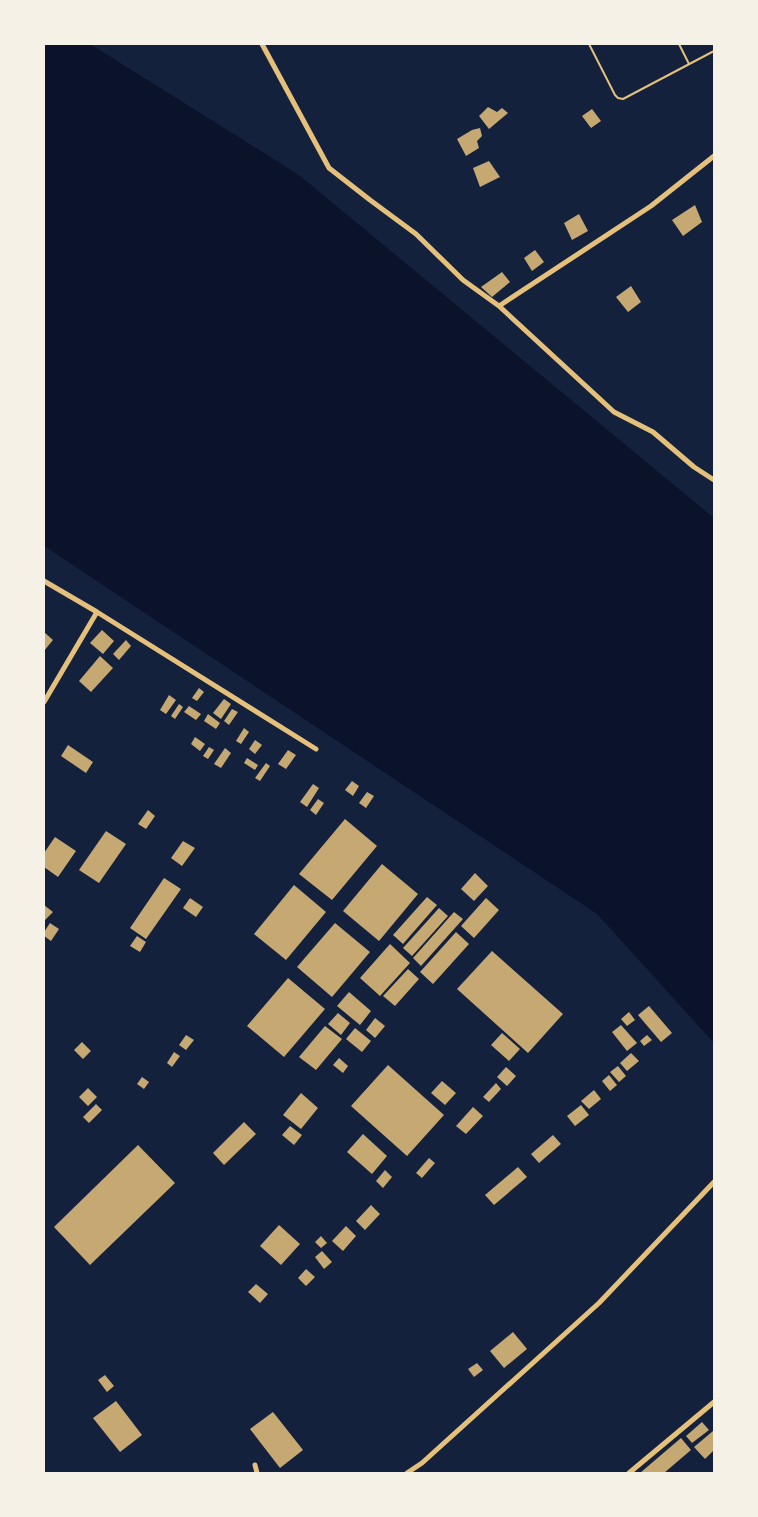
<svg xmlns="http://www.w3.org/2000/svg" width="758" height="1517" font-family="Lato,sans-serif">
<rect width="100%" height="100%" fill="#14213d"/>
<!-- water -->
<path fill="#0b132b" d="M 44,44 L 90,44 L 299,175 L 714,518 L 714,1043 L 597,914 L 44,546 Z"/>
<!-- building -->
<path fill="#c6a872" d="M 488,107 L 497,112 L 502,108 L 508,113 L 489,129 L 479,116 Z
M 592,109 L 601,121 L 591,128 L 582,116 Z
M 480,128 L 482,136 L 477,141 L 479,148 L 466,156 L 457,139 L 472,130 Z
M 489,161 L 500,177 L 480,187 L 473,168 Z
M 695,205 L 702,222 L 683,236 L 672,220 Z
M 579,214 L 588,231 L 572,240 L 564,223 Z
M 535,250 L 544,262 L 532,271 L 524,258 Z
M 502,272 L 510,282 L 492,297 L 481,287 Z
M 631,286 L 641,302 L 628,312 L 616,297 Z
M 102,630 L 114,641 L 103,654 L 90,643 Z
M 44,632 L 53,640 L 44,651 Z
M 126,640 L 131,646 L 119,660 L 113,654 Z
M 100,656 L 113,668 L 91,692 L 79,681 Z
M 199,688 L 204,692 L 197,701 L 192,698 Z
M 169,695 L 176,700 L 166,714 L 160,710 Z
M 224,699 L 231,704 L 221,719 L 213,713 Z
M 179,704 L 183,707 L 175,719 L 171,716 Z
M 189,706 L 201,714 L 196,720 L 184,712 Z
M 232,709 L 238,712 L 229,725 L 224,721 Z
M 208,714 L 220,723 L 216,729 L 204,721 Z
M 244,728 L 249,732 L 241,744 L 236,741 Z
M 195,737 L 205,744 L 200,751 L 191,744 Z
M 255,740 L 262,745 L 255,754 L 249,749 Z
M 68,745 L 93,762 L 86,773 L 61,756 Z
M 209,747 L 214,750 L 208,759 L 203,756 Z
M 225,748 L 231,753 L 221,768 L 214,764 Z
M 288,750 L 296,755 L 286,769 L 278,764 Z
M 247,758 L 258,765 L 255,770 L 244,763 Z
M 266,763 L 270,766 L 260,781 L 255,778 Z
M 352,781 L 359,786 L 353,796 L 345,790 Z
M 313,784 L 319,788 L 307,807 L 300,802 Z
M 367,792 L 374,796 L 366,808 L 359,803 Z
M 318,799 L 324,803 L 316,815 L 310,810 Z
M 148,810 L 155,816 L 146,829 L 138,824 Z
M 345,819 L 377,846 L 332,900 L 299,874 Z
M 106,831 L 126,844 L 99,883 L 79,870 Z
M 55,837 L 76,851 L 58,877 L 44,867 L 44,853 Z
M 183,841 L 195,848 L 182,866 L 171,858 Z
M 382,864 L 418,894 L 379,941 L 343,911 Z
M 475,873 L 488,886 L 474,901 L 461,889 Z
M 164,878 L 181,889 L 146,939 L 130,928 Z
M 294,885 L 326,912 L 286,960 L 254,934 Z
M 427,897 L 437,905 L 403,944 L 393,935 Z
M 190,898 L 203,907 L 196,917 L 183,908 Z
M 486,898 L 499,910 L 474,938 L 461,926 Z
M 44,905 L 53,912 L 44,921 Z
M 439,908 L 448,916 L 412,956 L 403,948 Z
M 454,912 L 463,919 L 421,966 L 413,958 Z
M 50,923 L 59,929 L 51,941 L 44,936 L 44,932 Z
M 335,923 L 370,952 L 332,997 L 297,967 Z
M 456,932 L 469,944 L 433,984 L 420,972 Z
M 137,936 L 146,942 L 140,952 L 130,946 Z
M 390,944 L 410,963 L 380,996 L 360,978 Z
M 492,951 L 563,1014 L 528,1053 L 457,989 Z
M 408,969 L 419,979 L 395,1006 L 383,996 Z
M 288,978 L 325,1009 L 284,1057 L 247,1026 Z
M 349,992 L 371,1011 L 360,1025 L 337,1006 Z
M 649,1006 L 672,1033 L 661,1042 L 638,1015 Z
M 629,1012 L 635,1020 L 627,1026 L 621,1019 Z
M 338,1013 L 350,1023 L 341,1035 L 328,1024 Z
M 375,1018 L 385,1026 L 375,1038 L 366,1030 Z
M 621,1025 L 637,1043 L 627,1051 L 612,1032 Z
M 325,1026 L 342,1039 L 316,1070 L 299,1057 Z
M 355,1028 L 371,1041 L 362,1052 L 346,1039 Z
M 502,1033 L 520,1049 L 509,1061 L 491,1045 Z
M 186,1035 L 194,1040 L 186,1050 L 179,1045 Z
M 647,1035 L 652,1040 L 644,1046 L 640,1041 Z
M 82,1042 L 91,1051 L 83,1059 L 74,1050 Z
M 174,1052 L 180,1056 L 172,1067 L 167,1063 Z
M 631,1053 L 639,1061 L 627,1071 L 620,1063 Z
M 339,1058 L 348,1066 L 343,1073 L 333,1065 Z
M 388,1065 L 444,1115 L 407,1156 L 351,1106 Z
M 618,1066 L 626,1076 L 619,1082 L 610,1072 Z
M 506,1067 L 516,1076 L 507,1086 L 497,1077 Z
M 609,1075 L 617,1085 L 610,1091 L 602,1081 Z
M 142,1077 L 149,1082 L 144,1089 L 137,1084 Z
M 442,1081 L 456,1093 L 445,1105 L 431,1093 Z
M 496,1083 L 501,1089 L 489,1102 L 483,1097 Z
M 88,1088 L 97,1097 L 88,1106 L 79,1097 Z
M 594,1090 L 601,1099 L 589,1109 L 581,1101 Z
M 301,1093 L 318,1108 L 301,1129 L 283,1115 Z
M 96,1104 L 102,1110 L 89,1123 L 83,1117 Z
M 581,1105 L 589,1115 L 575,1126 L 567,1116 Z
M 473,1107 L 483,1116 L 466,1134 L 456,1126 Z
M 244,1122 L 256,1134 L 224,1165 L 213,1153 Z
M 290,1126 L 302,1135 L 294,1145 L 282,1135 Z
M 363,1134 L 387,1156 L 372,1174 L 347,1152 Z
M 553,1135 L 561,1144 L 539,1163 L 531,1154 Z
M 138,1145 L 175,1183 L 90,1265 L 54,1227 Z
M 429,1158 L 435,1163 L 422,1178 L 416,1173 Z
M 518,1167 L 527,1177 L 494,1205 L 485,1195 Z
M 385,1170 L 392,1177 L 383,1188 L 376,1181 Z
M 371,1205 L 380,1214 L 365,1230 L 356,1221 Z
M 279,1225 L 300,1244 L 281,1265 L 260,1246 Z
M 346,1226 L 356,1236 L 343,1251 L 332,1241 Z
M 321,1236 L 327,1243 L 321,1248 L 315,1242 Z
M 322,1251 L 332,1262 L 324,1269 L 315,1257 Z
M 306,1269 L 315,1277 L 306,1286 L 298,1278 Z
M 256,1284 L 268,1294 L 260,1303 L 248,1292 Z
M 513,1332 L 527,1349 L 504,1368 L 490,1351 Z
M 477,1363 L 483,1370 L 474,1377 L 468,1369 Z
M 105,1375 L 114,1386 L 107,1392 L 98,1380 Z
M 116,1401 L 142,1435 L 120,1452 L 93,1418 Z
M 273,1412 L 303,1450 L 280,1468 L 250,1429 Z
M 702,1422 L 709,1430 L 692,1443 L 686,1436 Z
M 713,1431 L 714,1433 L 714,1450 L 705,1459 L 694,1447 Z
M 681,1438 L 691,1450 L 664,1473 L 640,1473 Z"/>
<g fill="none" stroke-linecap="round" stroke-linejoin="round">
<!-- path -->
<path stroke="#e5c07b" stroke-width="2" d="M 589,44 L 615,95 L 618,98 L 623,99 L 714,51
M 679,44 L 689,64"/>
<!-- minor -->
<path stroke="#e5c07b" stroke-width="5" d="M 262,44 L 329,168 L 370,200 L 416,234 L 463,280 L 499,306 L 614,412 L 653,432 L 694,467 L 714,480
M 499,306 L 651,206 L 714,156
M 44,581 L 97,612 L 316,749
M 44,702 L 97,612
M 255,1465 L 257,1473
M 407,1473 L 422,1463 L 599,1303 L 714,1182
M 629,1473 L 714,1402"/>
</g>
<!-- border -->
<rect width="758" height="1517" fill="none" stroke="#f6f1e7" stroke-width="90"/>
</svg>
